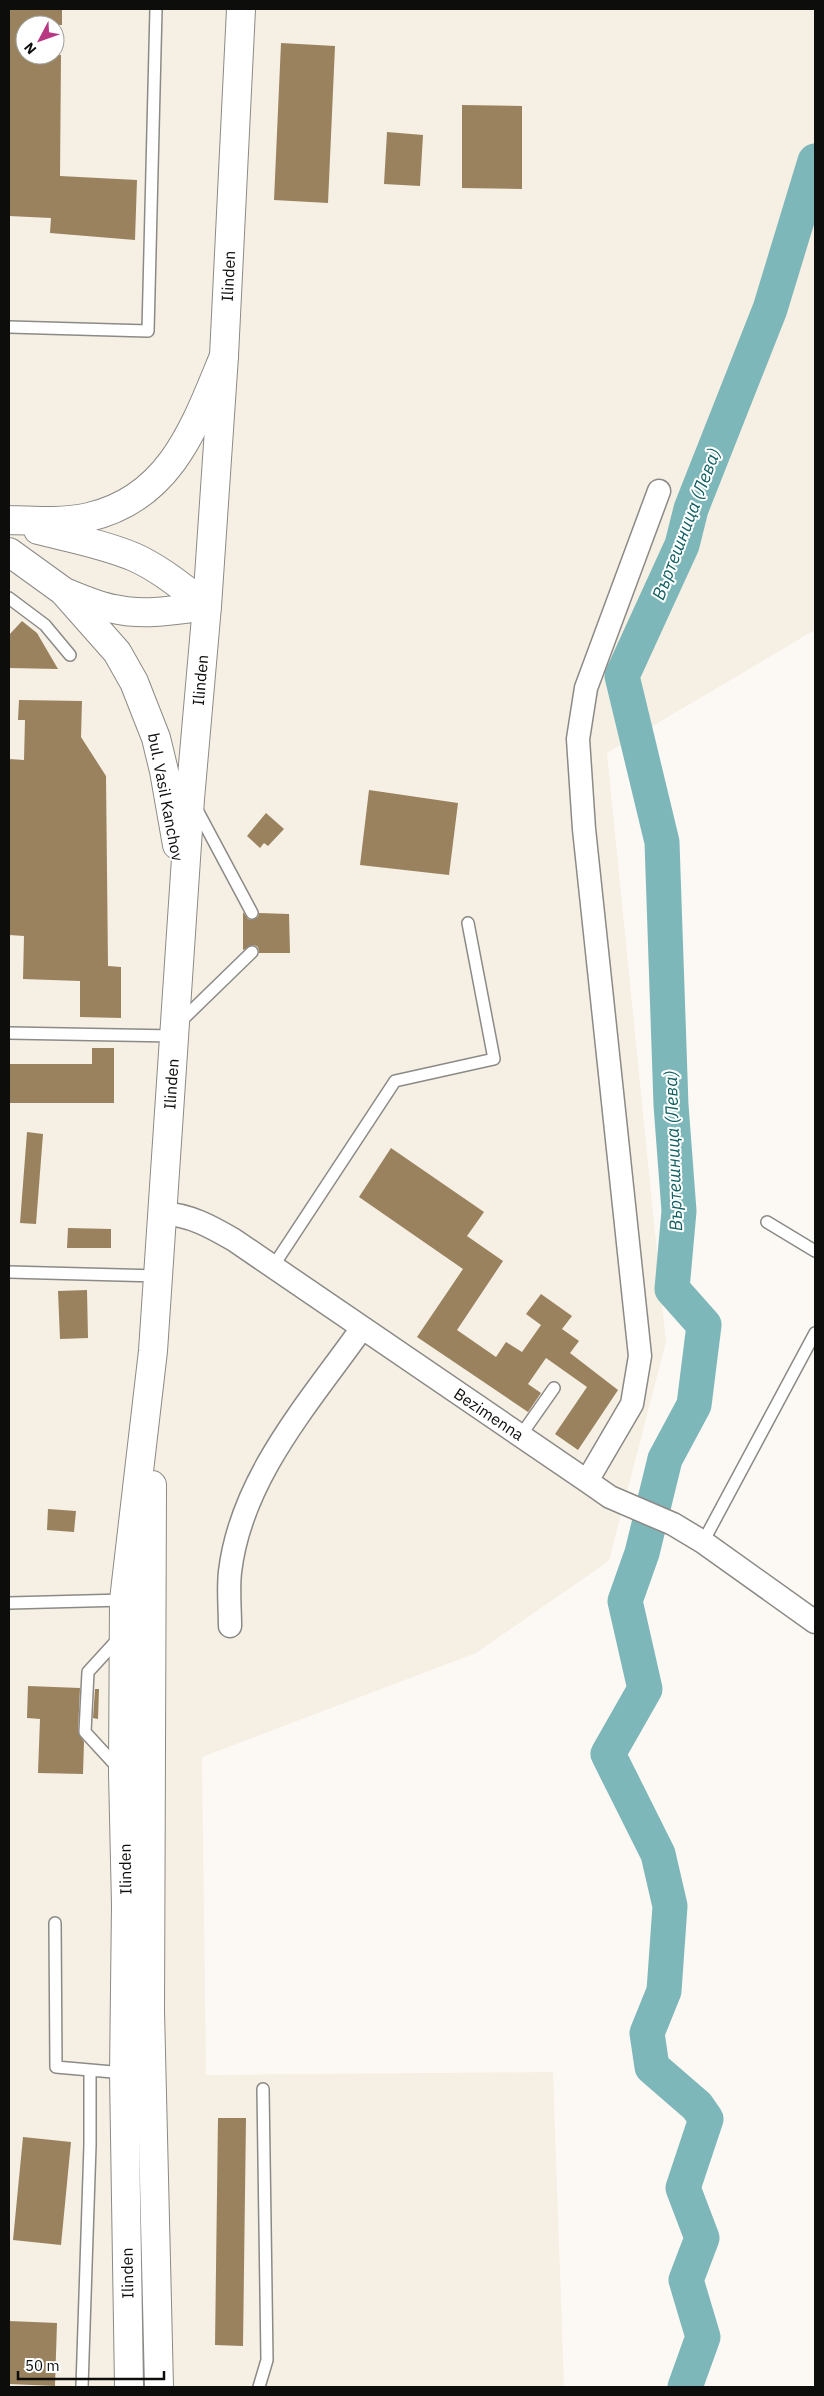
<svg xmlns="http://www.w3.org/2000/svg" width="824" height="2396" font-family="'IBM Plex Sans',sans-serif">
<rect width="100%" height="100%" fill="#fcf9f5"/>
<!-- built -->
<path fill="#f6efe4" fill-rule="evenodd" d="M 9,9 L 815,9 L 815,630 L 607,753 L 666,1342 L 609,1561 L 476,1653 L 202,1757 L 206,2075 L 553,2072 L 564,2387 L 9,2387 ZM 25,25 L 55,25 L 55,55 L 25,55 Z"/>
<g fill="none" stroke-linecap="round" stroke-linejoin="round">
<!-- river -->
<path stroke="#7eb7b9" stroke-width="35" d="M 685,2387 L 703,2337 L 686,2280 L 702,2238 L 683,2188 L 706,2119 L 697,2106 L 652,2067 L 647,2033 L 664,1991 L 670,1906 L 658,1854 L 608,1754 L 645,1689 L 625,1601 L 642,1553 L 665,1459 L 694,1405 L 704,1325 L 672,1289 L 679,1211 L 671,1105 L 662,842 L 622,676 L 682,545 L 691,509 L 770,309 L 815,161"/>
</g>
<!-- building -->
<path fill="#9a825e" d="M 9,9 L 62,9 L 62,25 L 25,25 L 25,55 L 61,55 L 60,176 L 137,180 L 135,240 L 50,233 L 51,218 L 9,216 Z
M 281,43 L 335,46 L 328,203 L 274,200 Z
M 462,105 L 522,106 L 522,189 L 462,188 Z
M 387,132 L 423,135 L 420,186 L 384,184 Z
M 22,621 L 37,633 L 58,669 L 9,668 L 9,635 Z
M 19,700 L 82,701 L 81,737 L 106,776 L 108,966 L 121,967 L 121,1018 L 80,1017 L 80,981 L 23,979 L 24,936 L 9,935 L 9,759 L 24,760 L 25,720 L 18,720 Z
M 369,790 L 458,803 L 449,875 L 360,865 Z
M 266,813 L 284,829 L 268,846 L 264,843 L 260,848 L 247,836 Z
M 243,912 L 248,919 L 252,920 L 258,917 L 259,913 L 289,914 L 290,953 L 259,953 L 258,947 L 254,945 L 243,950 Z
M 92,1048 L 114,1048 L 114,1103 L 9,1103 L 9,1064 L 92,1064 Z
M 27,1132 L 43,1134 L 36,1224 L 20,1223 Z
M 391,1148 L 484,1212 L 467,1236 L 503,1261 L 457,1330 L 496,1357 L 506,1342 L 522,1352 L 541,1325 L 526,1314 L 541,1294 L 572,1316 L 562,1329 L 579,1341 L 570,1353 L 618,1390 L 578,1450 L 555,1434 L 587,1387 L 546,1358 L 528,1384 L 541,1393 L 528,1412 L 417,1337 L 463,1269 L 359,1197 Z
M 68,1228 L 111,1229 L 111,1248 L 67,1248 Z
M 87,1290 L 88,1338 L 60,1339 L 58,1291 Z
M 48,1509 L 76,1511 L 74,1532 L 47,1530 Z
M 28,1686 L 80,1688 L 78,1732 L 84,1742 L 83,1774 L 38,1773 L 40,1719 L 27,1718 Z
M 95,1689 L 99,1689 L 98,1719 L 93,1718 Z
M 218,2118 L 246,2118 L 243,2346 L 215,2345 Z
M 23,2137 L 71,2142 L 61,2245 L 13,2240 Z
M 9,2321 L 57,2323 L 55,2386 L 9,2384 Z"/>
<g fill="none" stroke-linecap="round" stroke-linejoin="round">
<!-- lane casing -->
<g stroke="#8c8a86" stroke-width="14">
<path id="lane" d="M 9,327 L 148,331 L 156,9
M 9,598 L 45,625 L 70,655
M 196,808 L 252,913
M 180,1022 L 252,952
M 9,1033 L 174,1036
M 767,1222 L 815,1251
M 272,1268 L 395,1081 L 494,1059 L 468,923
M 9,1272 L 158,1276
M 521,1435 L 554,1388
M 703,1542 L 815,1333
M 9,1603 L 124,1600
M 119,1638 L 88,1672 L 85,1732 L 119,1769
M 55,1923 L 56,2067 L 124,2073
M 82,2387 L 90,2145 L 90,2070
M 259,2387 L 267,2360 L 263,2089"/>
</g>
<!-- street casing -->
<g stroke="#8c8a86" stroke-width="25">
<path id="street" d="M 162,1213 C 190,1215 210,1226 234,1240 L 587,1481 L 610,1497 L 673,1524 L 703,1542 L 815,1622
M 587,1481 L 632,1404 L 640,1356 L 584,829 L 578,739 L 586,688 L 659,491
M 230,1626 C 230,1608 228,1590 230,1572 C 241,1478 309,1403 362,1328"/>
</g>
<!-- secondary casing -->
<g stroke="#8c8a86" stroke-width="30">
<path id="secondary" d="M 207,606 L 224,356 L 241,9"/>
</g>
<!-- primary casing -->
<g stroke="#8c8a86" stroke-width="30">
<path id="primary" d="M 9,520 C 35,521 63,523 89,517 C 171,498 195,426 224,356
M 38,530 C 70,538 103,544 134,557 C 161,569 184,589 207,606
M 9,552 L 63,591 L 117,652 L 134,682 L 156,738 L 164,771 L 177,845
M 67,593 C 82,599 98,606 114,609 C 145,616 176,610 207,606
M 152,1485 L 150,2011 L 159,2387
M 129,2387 L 124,2073 L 126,1905 L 123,1773 L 124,1600 L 153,1351 L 190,799 L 207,606"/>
</g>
<!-- lane -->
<use href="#lane" stroke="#fff" stroke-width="11"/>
<!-- street -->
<use href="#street" stroke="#fff" stroke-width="22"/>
<!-- secondary -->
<use href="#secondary" stroke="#fff" stroke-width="28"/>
<!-- primary -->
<use href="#primary" stroke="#fff" stroke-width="28"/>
</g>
<g text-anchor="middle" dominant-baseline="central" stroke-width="4" stroke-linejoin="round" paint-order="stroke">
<!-- street labels -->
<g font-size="16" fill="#0d0d0b" stroke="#fff">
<text transform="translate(228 276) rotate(-87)">Ilinden</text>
<text transform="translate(200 680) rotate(-85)">Ilinden</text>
<text transform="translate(166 797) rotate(79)">bul. Vasil Kanchov</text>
<text transform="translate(171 1084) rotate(-86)">Ilinden</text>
<text transform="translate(489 1414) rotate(34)">Bezimenna</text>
<text transform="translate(125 1869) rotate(-91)">Ilinden</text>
<text transform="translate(127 2273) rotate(-91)">Ilinden</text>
</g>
<!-- water labels -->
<g font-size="18" font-style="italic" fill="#106063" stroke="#fff">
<text transform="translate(686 524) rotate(-69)">Въртешница (Лева)</text>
<text transform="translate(673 1151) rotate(-92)">Въртешница (Лева)</text>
</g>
</g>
<!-- border -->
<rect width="824" height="2396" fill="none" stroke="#0d0d0b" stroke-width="20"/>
<!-- north arrow -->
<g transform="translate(40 40) rotate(229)"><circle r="24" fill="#ffffff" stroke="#9e9e9d"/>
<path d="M0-4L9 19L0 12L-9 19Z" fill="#b73782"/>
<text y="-8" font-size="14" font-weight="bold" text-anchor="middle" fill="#0d0d0b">N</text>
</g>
<!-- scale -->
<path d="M18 2371v8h146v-8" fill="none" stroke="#0d0d0b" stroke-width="2.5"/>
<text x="25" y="2371" font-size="15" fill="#0d0d0b" stroke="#ffffff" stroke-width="4" paint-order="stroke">50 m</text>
</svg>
